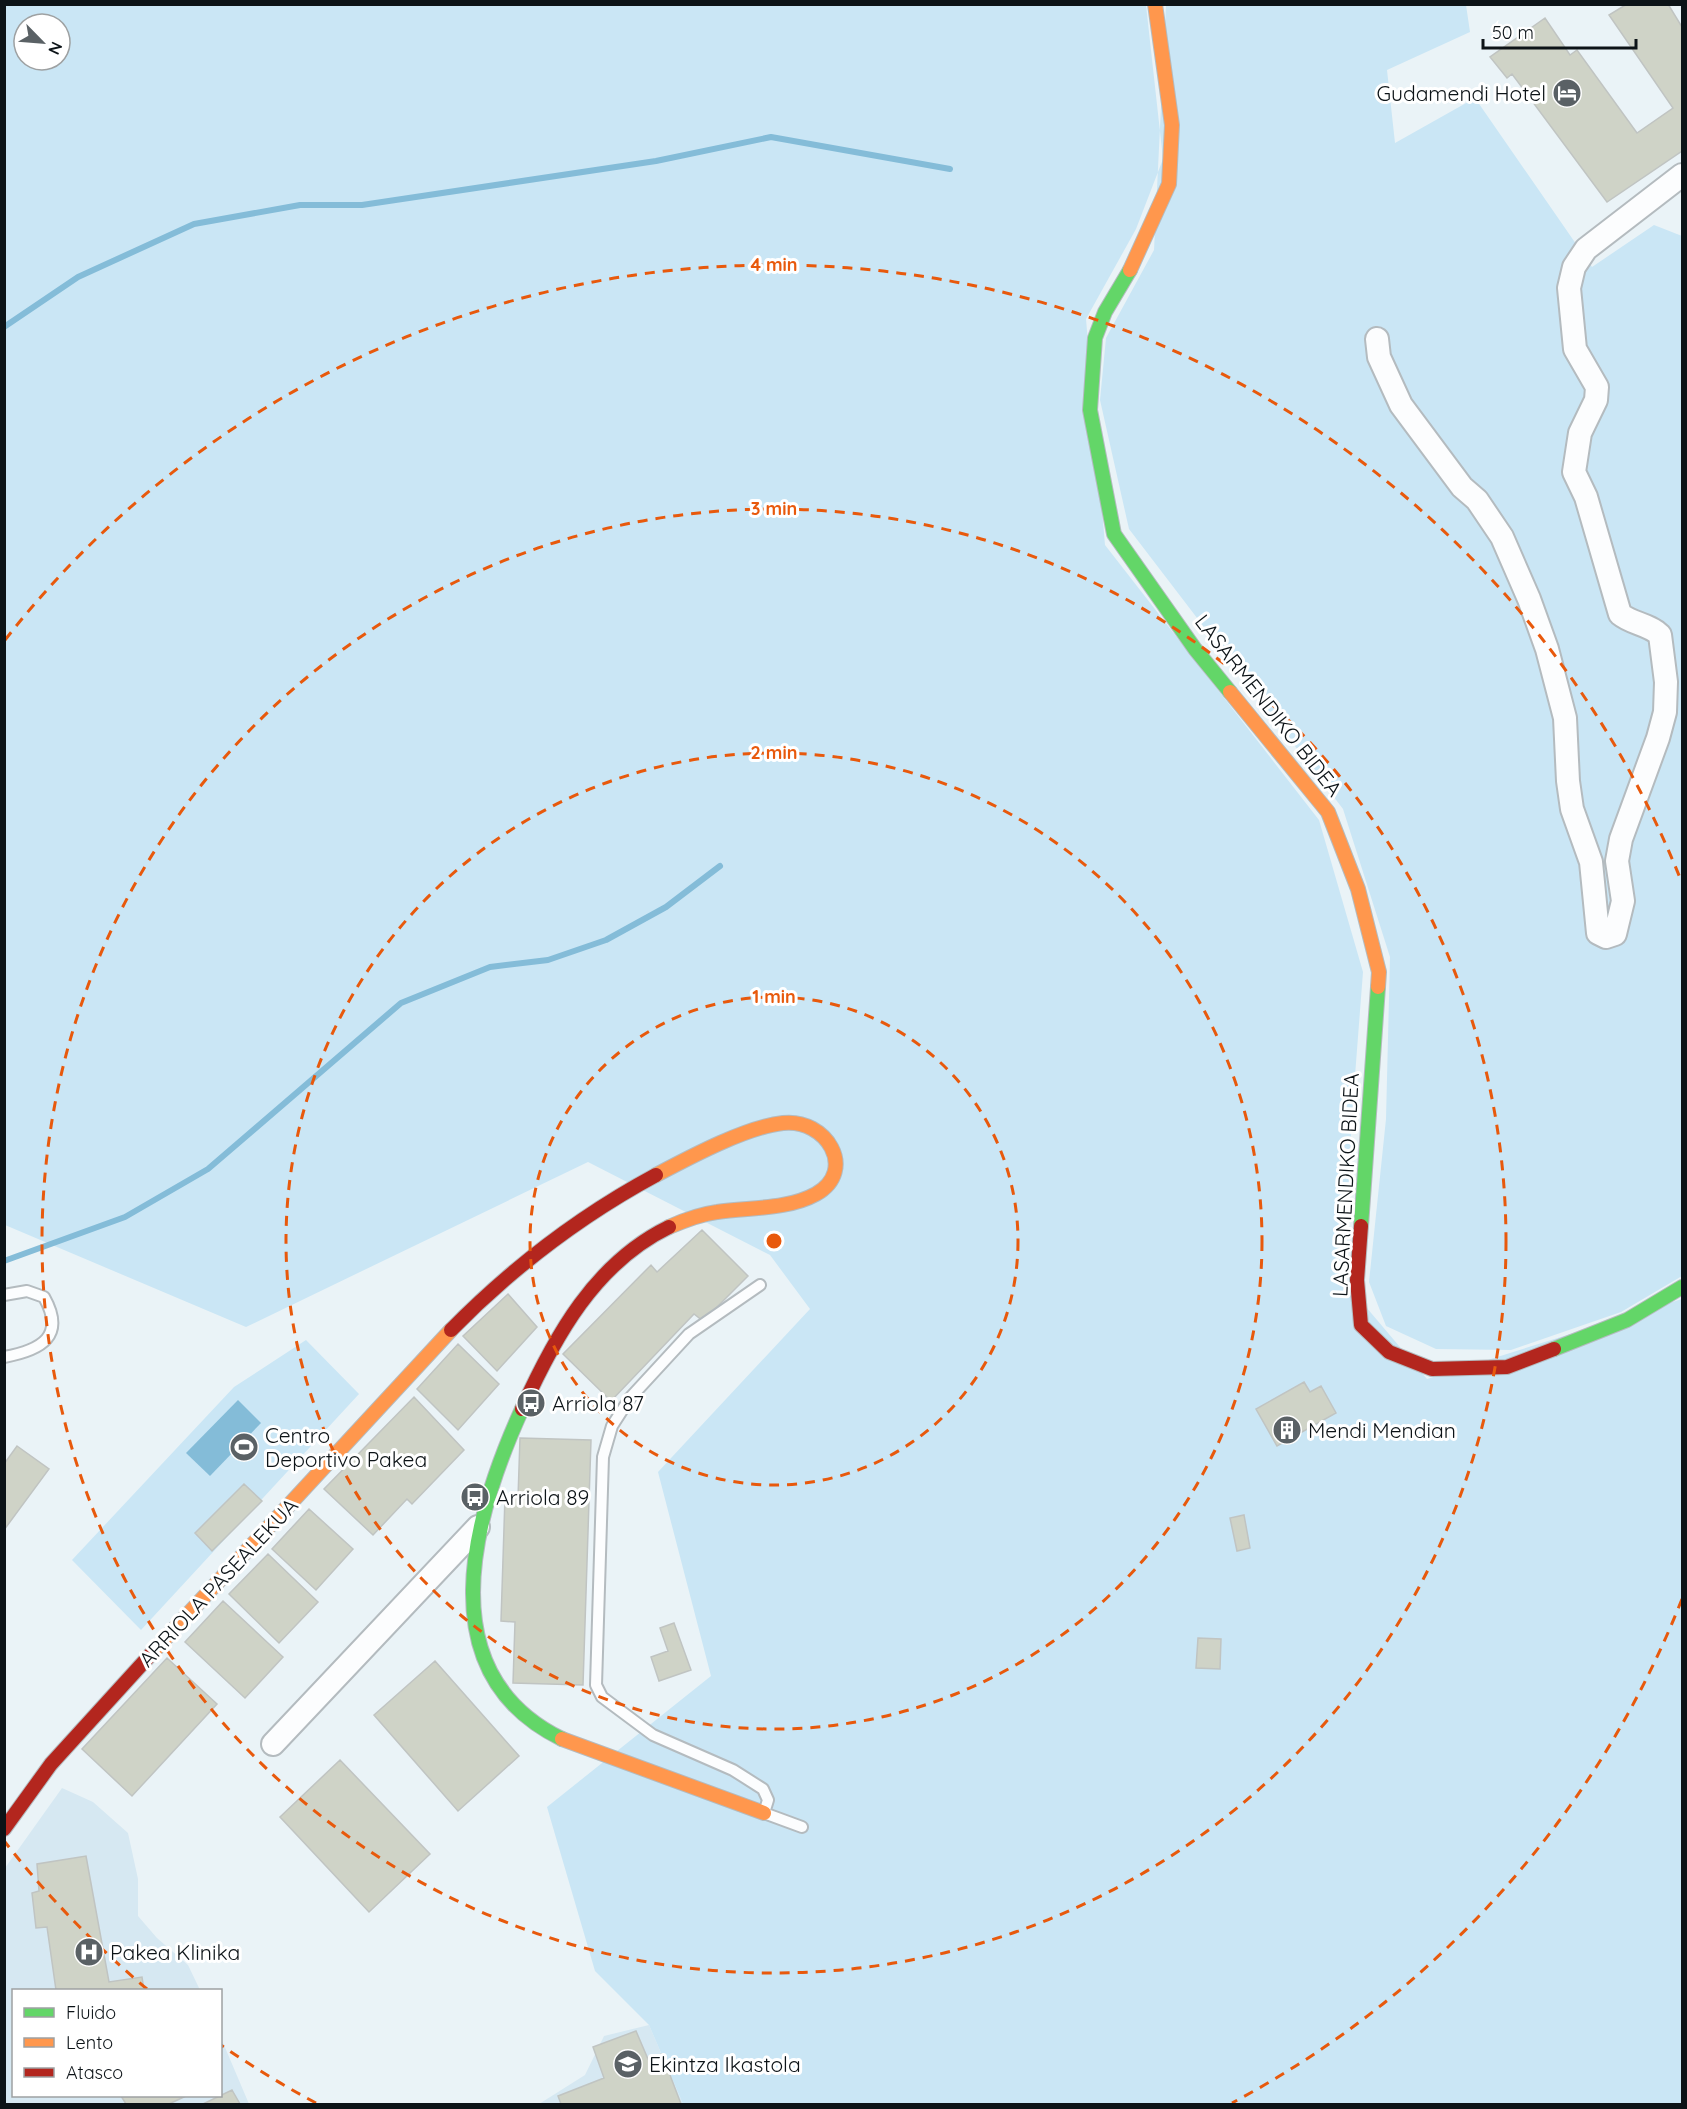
<svg xmlns="http://www.w3.org/2000/svg" width="1687" height="2109" font-family="Quicksand,sans-serif">
<rect width="100%" height="100%" fill="#eaf3f7"/>
<!-- built -->
<path fill="#d6e8f2" d="M 62,1788 L 93,1802 L 128,1833 L 138,1879 L 138,1916 L 157,1938 L 188,1965 L 200,1990 L 14,1990 L 14,2096 L 220,2096 L 221,2038 L 249,2104 L 5,2104 L 5,1868 Z
M 649,2025 L 683,2104 L 539,2104 L 585,2075 L 604,2036 Z"/>
<!-- green -->
<path fill="#cae6f5" fill-rule="evenodd" d="M 5,5 L 1146,5 L 1163,159 L 1136,229 L 1086,319 L 1105,545 L 1319,820 L 1363,972 L 1352,1115 L 1344,1281 L 1427,1379 L 1682,1299 L 1682,2104 L 683,2104 L 649,2025 L 595,1971 L 547,1807 L 711,1676 L 658,1472 L 810,1309 L 770,1255 L 588,1162 L 246,1327 L 5,1225 ZM 24,24 L 60,24 L 60,60 L 24,60 Z
M 1166,5 L 1466,5 L 1470,32 L 1387,70 L 1395,143 L 1475,98 L 1592,267 L 1654,225 L 1682,236 L 1682,1276 L 1621,1312 L 1511,1350 L 1436,1349 L 1386,1326 L 1369,1282 L 1386,1119 L 1390,957 L 1343,809 L 1129,529 L 1100,400 L 1106,338 L 1154,250 Z
M 306,1340 L 359,1394 L 141,1630 L 72,1560 L 234,1387 Z"/>
<!-- water -->
<path fill="#84bcd8" d="M 238,1400 L 261,1423 L 210,1476 L 186,1453 Z"/>
<g fill="none" stroke-linecap="round" stroke-linejoin="round">
<!-- stream -->
<path stroke="#84bcd8" stroke-width="6" d="M 4,327 L 78,277 L 194,224 L 300,205 L 362,205 L 656,161 L 771,137 L 950,169
M 4,1261 L 125,1217 L 208,1169 L 401,1003 L 490,967 L 548,960 L 606,940 L 666,907 L 720,866"/>
</g>
<!-- building -->
<path fill="#cfd3c7" stroke="#c0c4c2" stroke-width="1.5" d="M 1627,4 L 1668,4 L 1682,27 L 1682,151 L 1607,202 L 1512,74 L 1507,78 L 1490,57 L 1545,18 L 1570,55 L 1577,50 L 1637,133 L 1673,108 L 1609,15 Z
M 702,1230 L 748,1276 L 703,1321 L 694,1314 L 611,1401 L 563,1354 L 651,1265 L 657,1272 Z
M 508,1294 L 537,1327 L 497,1371 L 463,1336 Z
M 458,1344 L 499,1384 L 458,1430 L 417,1389 Z
M 1304,1382 L 1310,1392 L 1321,1386 L 1336,1413 L 1277,1446 L 1256,1409 Z
M 414,1397 L 464,1450 L 412,1504 L 407,1499 L 373,1535 L 324,1489 Z
M 520,1438 L 591,1440 L 583,1685 L 513,1683 L 515,1622 L 501,1621 L 505,1497 L 518,1498 Z
M 17,1446 L 49,1469 L 4,1530 L 4,1464 Z
M 244,1484 L 262,1501 L 212,1551 L 195,1533 Z
M 309,1509 L 353,1549 L 316,1590 L 272,1549 Z
M 1244,1515 L 1250,1548 L 1237,1551 L 1230,1518 Z
M 268,1554 L 318,1602 L 279,1643 L 229,1594 Z
M 223,1601 L 283,1657 L 245,1698 L 185,1642 Z
M 674,1623 L 691,1670 L 659,1681 L 651,1657 L 668,1651 L 660,1628 Z
M 1198,1638 L 1221,1639 L 1220,1669 L 1196,1668 Z
M 167,1658 L 217,1704 L 132,1796 L 82,1749 Z
M 435,1661 L 519,1756 L 458,1811 L 374,1715 Z
M 340,1760 L 430,1854 L 369,1912 L 280,1817 Z
M 86,1856 L 109,1982 L 142,1977 L 144,1990 L 56,1990 L 47,1927 L 36,1928 L 32,1893 L 39,1891 L 37,1864 Z
M 636,2031 L 648,2059 L 662,2054 L 681,2104 L 561,2104 L 558,2096 L 604,2078 L 593,2047 Z
M 232,2090 L 240,2104 L 203,2104 Z
M 121,2096 L 186,2096 L 169,2104 L 126,2104 Z"/>
<g fill="none" stroke-linecap="round" stroke-linejoin="round">
<!-- lane casing -->
<g stroke="#b4bbbf" stroke-width="14">
<path id="lane" d="M 760,1285 L 689,1334 L 630,1398 L 612,1426 L 603,1457 L 596,1685 L 602,1697 L 653,1735 L 733,1770 L 763,1789 L 768,1800 L 764,1813 L 802,1827
M 4,1295 L 27,1291 L 44,1297 C 66,1336 42,1350 4,1357"/>
</g>
<!-- street casing -->
<g stroke="#b4bbbf" stroke-width="26">
<path id="street" d="M 1377,339 L 1379,357 L 1401,405 L 1462,487 L 1477,500 L 1502,537 L 1529,599 L 1547,649 L 1565,718 L 1568,781 L 1572,809 L 1591,862 L 1598,933 L 1606,937 L 1615,934 L 1623,901 L 1617,861 L 1621,839 L 1658,738 L 1665,712 L 1666,682 L 1660,635 C 1649,624 1632,624 1620,614 L 1586,497 L 1574,472 L 1580,433 L 1596,400 L 1597,387 L 1575,349 L 1569,288 L 1574,267 L 1586,249 L 1682,175
M 273,1744 L 478,1527"/>
</g>
<!-- fast casing -->
<g stroke="#b4bbbf" stroke-width="16">
<path id="fast" d="M 1130,270 L 1105,312 L 1095,338 L 1090,410 L 1114,534 L 1195,649 L 1230,692
M 1361,1226 L 1378,987
M 1554,1349 L 1627,1320 L 1682,1287
M 522,1409 C 473,1517 427,1673 562,1739"/>
</g>
<!-- slow casing -->
<g stroke="#b4bbbf" stroke-width="16">
<path id="slow" d="M 1130,270 L 1169,184 L 1172,125 L 1155,4
M 1230,692 L 1328,812 L 1358,889 L 1379,972 L 1378,987
M 656,1175 C 690,1157 746,1127 783,1123 C 826,1118 858,1170 816,1194 C 787,1210 749,1207 717,1212 C 701,1214 685,1220 669,1227
M 152,1653 L 451,1330
M 562,1739 L 764,1813"/>
</g>
<!-- jam casing -->
<g stroke="#b4bbbf" stroke-width="16">
<path id="jam" d="M 1361,1226 L 1357,1280 L 1361,1325 L 1389,1352 L 1432,1369 L 1507,1367 L 1554,1349
M 451,1330 C 512,1268 580,1216 656,1175
M 522,1409 C 555,1336 595,1263 669,1227
M 4,1829 L 51,1764 L 152,1653"/>
</g>
<!-- lane -->
<use href="#lane" stroke="#fcfdfe" stroke-width="10"/>
<!-- street -->
<use href="#street" stroke="#fcfdfe" stroke-width="22"/>
<!-- fast -->
<use href="#fast" stroke="#63d668" stroke-width="14"/>
<!-- slow -->
<use href="#slow" stroke="#ff974d" stroke-width="14"/>
<!-- jam -->
<use href="#jam" stroke="#b3261e" stroke-width="14"/>
</g>
<!-- distance rings -->
<g fill="none" stroke="#e8590c" stroke-width="3" stroke-dasharray="10 8">
<circle cx="774" cy="1241" r="244"/>
<circle cx="774" cy="1241" r="488"/>
<circle cx="774" cy="1241" r="732"/>
<path d="M1682 1599A976 976 0 0 1 1232 2103M316 2103A976 976 0 0 1 221 2045M147 1989A976 976 0 0 1 5 1842M5 640A976 976 0 0 1 1682 883"/>
</g>
<!-- icons -->
<defs>
<g id="hotel-disc" transform="scale(1.5)"><circle r="9.5" fill="#5a6165" stroke="#fff"/><path d="M-6-4.5h1.5V1H6V5H4.5V3h-9V5H-6ZM-4 0a1.8 1.8 0 1 1 3.6 0ZM.5 0V-2.5h3Q6-2.5 6 0Z" fill="#fff"/></g>
<g id="bus-disc" transform="scale(1.5)"><circle r="9.5" fill="#5a6165" stroke="#fff"/><path d="M-5-6H5V4H4V6H2V4H-2V6H-4V4H-5ZM-3.5-4V0h7V-4ZM-3.5 1.2v1.5H-2V1.2ZM2 1.2v1.5H3.5V1.2Z" fill="#fff"/></g>
<g id="building-disc" transform="scale(1.5)"><circle r="9.5" fill="#5a6165" stroke="#fff"/><path d="M-4-6H4V6H1V3H-1V6H-4ZM-2.5-4.3h1.7v1.8h-1.7ZM.8-4.3h1.7v1.8H.8ZM-2.5-1h1.7V.8h-1.7ZM.8-1h1.7V.8H.8Z" fill="#fff"/></g>
<g id="stadium-disc" transform="scale(1.5)"><circle r="9.5" fill="#5a6165" stroke="#fff"/><path d="M0-5a6.5 5 0 1 0 0 10a6.5 5 0 1 0 0-10ZM-3.5-1.8h7v3.6h-7Z" fill="#fff"/></g>
<g id="hospital-disc" transform="scale(1.5)"><circle r="9.5" fill="#5a6165" stroke="#fff"/><path d="M-5-5h3v3.5h4V-5h3V5h-3V1.5h-4V5h-3Z" fill="#fff"/></g>
<g id="school-disc" transform="scale(1.5)"><circle r="9.5" fill="#5a6165" stroke="#fff"/><path d="M0-5L7-2L0 1L-7-2ZM-4 1L0 2.5L4 1V4Q0 6-4 4Z" fill="#fff"/></g>
</defs>
<g fill-rule="evenodd">
<use href="#hotel-disc" x="1567" y="93"/>
<use href="#bus-disc" x="531" y="1403"/>
<use href="#building-disc" x="1287" y="1430"/>
<use href="#stadium-disc" x="244" y="1447"/>
<use href="#bus-disc" x="475" y="1497"/>
<use href="#hospital-disc" x="89" y="1952"/>
<use href="#school-disc" x="628" y="2064"/>
</g>
<g text-anchor="middle" dominant-baseline="central" stroke-width="6" stroke-linejoin="round" paint-order="stroke">
<!-- poi labels -->
<g font-size="21" fill="#0c1317" stroke="#fff" text-anchor="start">
<text x="1546" y="93" text-anchor="end">Gudamendi Hotel</text>
<text x="552" y="1403">Arriola 87</text>
<text x="1308" y="1430">Mendi Mendian</text>
<text x="265" y="1435">Centro<tspan x="265" dy="24">Deportivo Pakea</tspan></text>
<text x="496" y="1497">Arriola 89</text>
<text x="110" y="1952">Pakea Klinika</text>
<text x="649" y="2064">Ekintza Ikastola</text>
</g>
<!-- street labels -->
<g font-size="21" fill="#0c1317" stroke="#fff">
<text transform="translate(1269 705) rotate(52)">LASARMENDIKO BIDEA</text>
<text transform="translate(1345 1185) rotate(-87)">LASARMENDIKO BIDEA</text>
<text transform="translate(218 1582) rotate(-47)">ARRIOLA PASEALEKUA</text>
</g>
</g>
<circle cx="774" cy="1241" r="9" fill="#e8590c" stroke="#fff" stroke-width="3"/>
<g font-size="18" text-anchor="middle" font-weight="bold" fill="#e8590c" stroke="#fff" stroke-width="6" stroke-linejoin="round" paint-order="stroke">
<text x="774" y="271">4 min</text>
<text x="774" y="515">3 min</text>
<text x="774" y="759">2 min</text>
<text x="774" y="1003">1 min</text>
</g>
<!-- border -->
<rect width="1687" height="2109" fill="none" stroke="#0c1317" stroke-width="12"/>
<!-- legend -->
<rect x="12" y="1989" width="210" height="108" fill="#ffffff" stroke="#9ea1a2" stroke-width="1.5"/>
<rect x="24" y="2008" width="30" height="9" fill="#63d668" stroke="#9ea1a2" stroke-width="1.5"/>
<text x="66" y="2019" font-size="18" fill="#0c1317">Fluido</text>
<rect x="24" y="2038" width="30" height="9" fill="#ff974d" stroke="#9ea1a2" stroke-width="1.5"/>
<text x="66" y="2049" font-size="18" fill="#0c1317">Lento</text>
<rect x="24" y="2068" width="30" height="9" fill="#b3261e" stroke="#9ea1a2" stroke-width="1.5"/>
<text x="66" y="2079" font-size="18" fill="#0c1317">Atasco</text>
<!-- north arrow -->
<g transform="translate(42 42) rotate(115)"><circle r="28" fill="#ffffff" stroke="#9ea1a2" stroke-width="1.5"/>
<path d="M0-4.5L10 22L0 15L-10 22Z" fill="#5a6165"/>
<text y="-9" font-size="16" font-weight="bold" text-anchor="middle" fill="#0c1317">N</text>
</g>
<!-- scale -->
<path d="M1483 39v9h153v-9" fill="none" stroke="#0c1317" stroke-width="3"/>
<text x="1492" y="39" font-size="18" fill="#0c1317" stroke="#ffffff" stroke-width="4.5" paint-order="stroke">50 m</text>
</svg>
